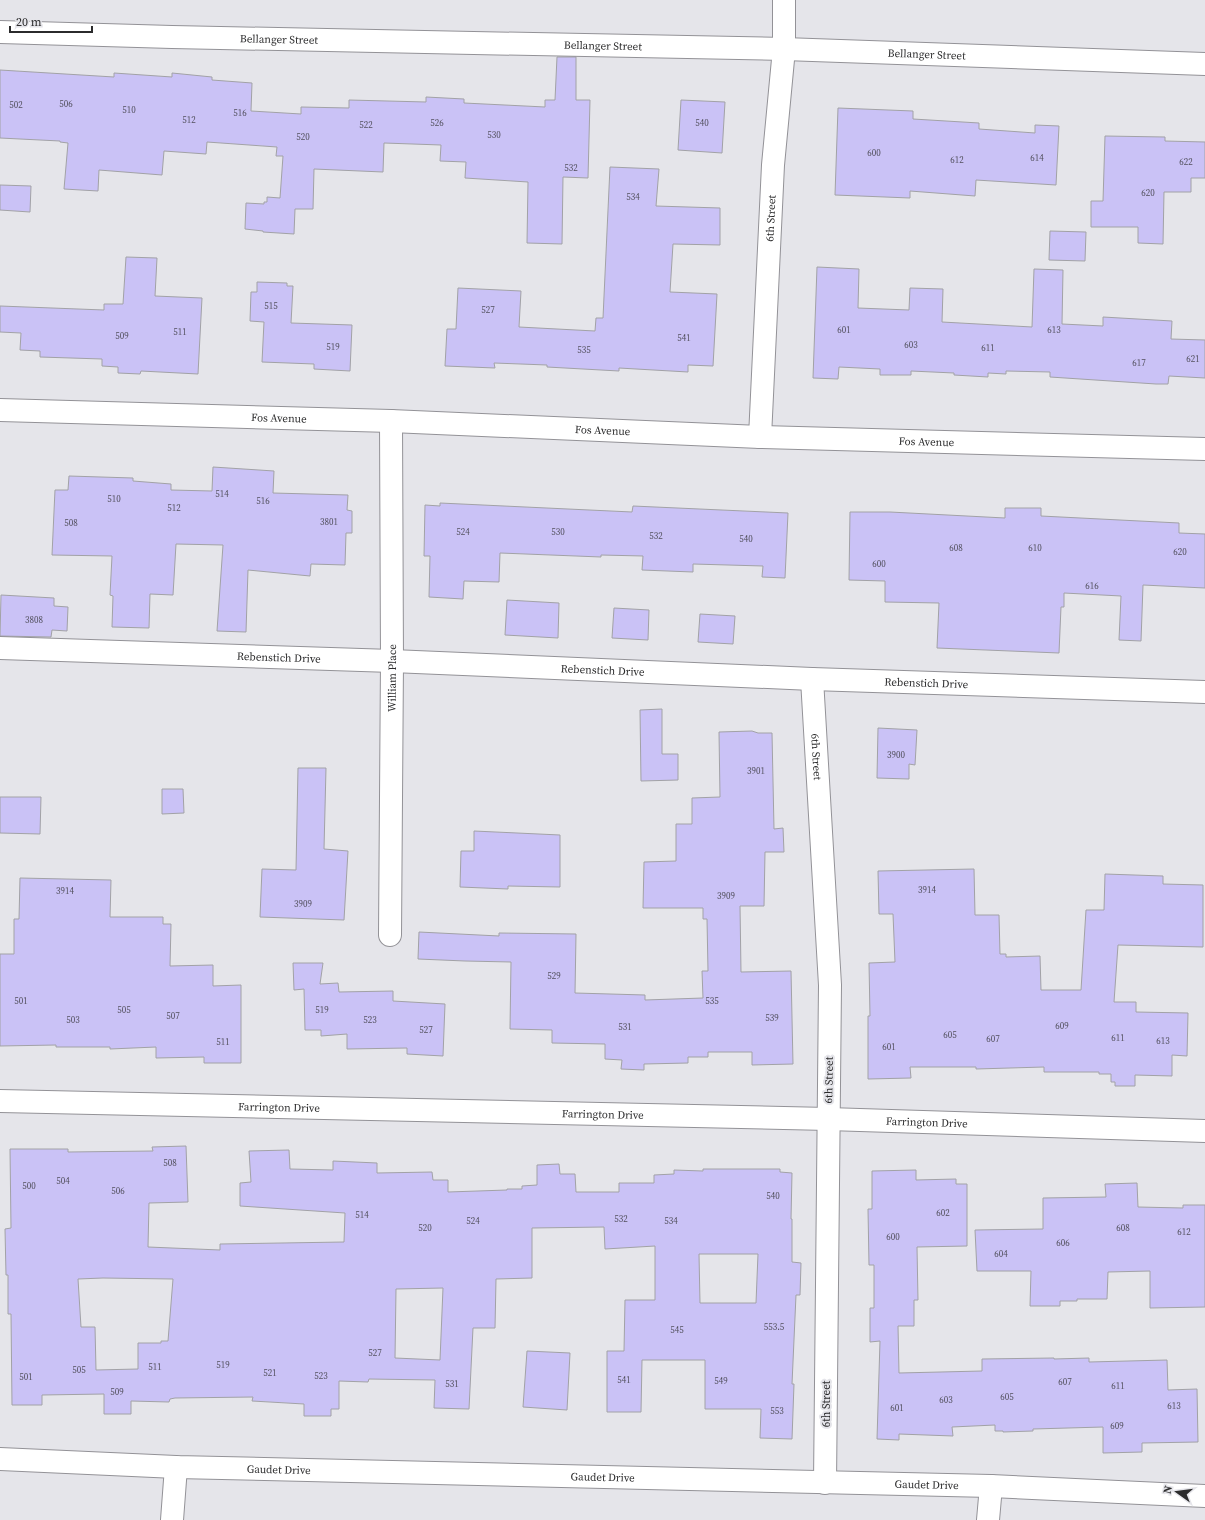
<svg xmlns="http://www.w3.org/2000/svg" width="1205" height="1520" font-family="'Source Serif 4',serif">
<rect width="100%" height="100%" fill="#e5e5ea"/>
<!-- building -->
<path fill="#cac2f6" stroke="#a2a2a6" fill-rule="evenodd" d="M 557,57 L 576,57 L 576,100 L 590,100 L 588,178 L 563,177 L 562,244 L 527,243 L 528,182 L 465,178 L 466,162 L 440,161 L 441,145 L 384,143 L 383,172 L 314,169 L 313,209 L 295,209 L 294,234 L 263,232 L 263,231 L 245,229 L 246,203 L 264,204 L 264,202 L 267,202 L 267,197 L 280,198 L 283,156 L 276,156 L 277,147 L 207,142 L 206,154 L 164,151 L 162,175 L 99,170 L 98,191 L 64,189 L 68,143 L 60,142 L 60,141 L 0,138 L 0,70 L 114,77 L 114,73 L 172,77 L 172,73 L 212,77 L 212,80 L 252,83 L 251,111 L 301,114 L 301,107 L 349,108 L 349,100 L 426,102 L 426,97 L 464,99 L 464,103 L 545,107 L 545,100 L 555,100 Z
M 681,100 L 725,102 L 722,153 L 678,150 Z
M 838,108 L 913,111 L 913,119 L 979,123 L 979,129 L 1035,133 L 1035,125 L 1059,126 L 1056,185 L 976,180 L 975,196 L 910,191 L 910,198 L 835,195 Z
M 1105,136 L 1165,137 L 1165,141 L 1205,142 L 1205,178 L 1191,178 L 1191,192 L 1164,192 L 1163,244 L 1138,243 L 1138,227 L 1091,227 L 1091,201 L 1103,201 Z
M 610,167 L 659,169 L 656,206 L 720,208 L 720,245 L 673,244 L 670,292 L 717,294 L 713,366 L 688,365 L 688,372 L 619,368 L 619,371 L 547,367 L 547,365 L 494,363 L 495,368 L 445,366 L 447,329 L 456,329 L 458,288 L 521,291 L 519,327 L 595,331 L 596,318 L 603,318 Z
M 0,185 L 31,186 L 30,212 L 0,210 Z
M 1050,231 L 1086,232 L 1085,261 L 1049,260 Z
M 126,257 L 157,258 L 155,296 L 202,298 L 198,374 L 141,371 L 140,374 L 118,373 L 118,367 L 102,366 L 102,359 L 40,357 L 40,351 L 20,350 L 21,333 L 0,332 L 0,306 L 104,310 L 104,304 L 123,304 Z
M 817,267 L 859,269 L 858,308 L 909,310 L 910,288 L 943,289 L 942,322 L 1032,327 L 1034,269 L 1063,270 L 1062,324 L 1103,326 L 1103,317 L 1172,321 L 1171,339 L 1205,340 L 1205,378 L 1169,376 L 1168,384 L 1156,384 L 1050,377 L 1050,372 L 1006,371 L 1006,374 L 988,373 L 988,377 L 954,375 L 954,373 L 911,371 L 911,375 L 880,375 L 880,369 L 839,367 L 838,379 L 813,378 Z
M 257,282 L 287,283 L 287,286 L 293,286 L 291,323 L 352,325 L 350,371 L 314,369 L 314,364 L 262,362 L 264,322 L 250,321 L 251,292 L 257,292 Z
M 213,467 L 274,471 L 273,493 L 348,495 L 347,510 L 352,511 L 352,533 L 346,533 L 345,565 L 311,564 L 310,576 L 248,570 L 246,632 L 217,631 L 223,545 L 176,544 L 173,595 L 150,594 L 149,628 L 112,627 L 113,596 L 110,595 L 112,556 L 52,555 L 55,490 L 68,490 L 69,476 L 133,478 L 133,481 L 171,484 L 171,490 L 212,491 Z
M 440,503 L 632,512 L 633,506 L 788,513 L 785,578 L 762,577 L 763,566 L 693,564 L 693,572 L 642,570 L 643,556 L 601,555 L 601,557 L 500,553 L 499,582 L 464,581 L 463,599 L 429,597 L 430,556 L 424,556 L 425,505 L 440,506 Z
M 1005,508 L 1041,508 L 1041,516 L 1179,523 L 1179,533 L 1205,534 L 1205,588 L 1143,585 L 1141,641 L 1119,640 L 1121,596 L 1064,593 L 1064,607 L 1061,607 L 1059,653 L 937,648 L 939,603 L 885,602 L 885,581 L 849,580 L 850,512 L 890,512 L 1005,518 Z
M 1,595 L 54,598 L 54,606 L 68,607 L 67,631 L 52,630 L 51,637 L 0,636 Z
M 507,600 L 559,603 L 558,638 L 505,635 Z
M 614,608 L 649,610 L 648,640 L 612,638 Z
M 700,614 L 735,616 L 733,644 L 698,642 Z
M 662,709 L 662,754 L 678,754 L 678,780 L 641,781 L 640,710 Z
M 878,728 L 917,730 L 915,765 L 909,764 L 909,779 L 877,778 Z
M 752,731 L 758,733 L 772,733 L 774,829 L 783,828 L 784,852 L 765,852 L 764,906 L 740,906 L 741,972 L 791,971 L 793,1064 L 752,1065 L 752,1052 L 708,1052 L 708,1057 L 688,1057 L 688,1063 L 644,1064 L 644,1070 L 621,1069 L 622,1060 L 605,1059 L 605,1044 L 552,1043 L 552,1030 L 510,1029 L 511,962 L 465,961 L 418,959 L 419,932 L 499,936 L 499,933 L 576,934 L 575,993 L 645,995 L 645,1000 L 703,998 L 702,971 L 708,971 L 707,919 L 703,919 L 703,908 L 643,908 L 644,862 L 676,861 L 676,824 L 692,824 L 692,798 L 720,797 L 719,732 Z
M 298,768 L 326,768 L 324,849 L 348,851 L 344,920 L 260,917 L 262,869 L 296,870 Z
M 162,789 L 183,789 L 184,813 L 162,814 Z
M 0,797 L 41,797 L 40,834 L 0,833 Z
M 474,831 L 560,835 L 560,887 L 508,886 L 508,889 L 460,887 L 461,851 L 474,851 Z
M 974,869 L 975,915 L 999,915 L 1000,954 L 1006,954 L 1006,957 L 1040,956 L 1041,990 L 1081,990 L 1086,910 L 1104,910 L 1105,874 L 1163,876 L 1163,884 L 1203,885 L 1203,947 L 1118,945 L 1114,1002 L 1136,1002 L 1136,1012 L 1188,1013 L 1187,1056 L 1172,1055 L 1172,1076 L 1135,1075 L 1135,1086 L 1115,1086 L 1115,1082 L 1111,1082 L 1111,1074 L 1099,1074 L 1099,1072 L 1044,1072 L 1044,1067 L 976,1069 L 976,1067 L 910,1067 L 911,1078 L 868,1079 L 868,1016 L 870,1016 L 869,963 L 895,962 L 893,914 L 879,914 L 878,871 Z
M 20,878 L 111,880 L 110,917 L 163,917 L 163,924 L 171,924 L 170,966 L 213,965 L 213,986 L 241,985 L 241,1063 L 204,1063 L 204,1057 L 156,1058 L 156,1047 L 110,1049 L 110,1047 L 56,1047 L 56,1045 L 0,1046 L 0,954 L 14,954 L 14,919 L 19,919 Z
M 293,963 L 323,963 L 320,984 L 338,983 L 339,992 L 393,991 L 393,1001 L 445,1004 L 443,1056 L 407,1054 L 407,1048 L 347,1049 L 347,1034 L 321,1036 L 321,1030 L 305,1030 L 304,989 L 294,990 Z
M 186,1146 L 188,1202 L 149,1203 L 148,1247 L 220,1250 L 220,1244 L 344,1242 L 345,1213 L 240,1206 L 240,1183 L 251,1182 L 249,1151 L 289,1150 L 290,1169 L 333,1170 L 333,1161 L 377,1163 L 377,1173 L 432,1172 L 433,1180 L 448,1180 L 448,1192 L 507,1190 L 507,1189 L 522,1189 L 522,1186 L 537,1185 L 537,1165 L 559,1164 L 560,1174 L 575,1174 L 576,1192 L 619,1192 L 619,1183 L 654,1183 L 654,1175 L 674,1174 L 674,1170 L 703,1171 L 703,1169 L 780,1169 L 780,1172 L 792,1173 L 791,1219 L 792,1219 L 792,1262 L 801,1263 L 800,1295 L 796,1295 L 792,1384 L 794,1384 L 792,1439 L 760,1438 L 761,1409 L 705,1409 L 705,1360 L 642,1360 L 641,1412 L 607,1412 L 607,1351 L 624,1351 L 625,1300 L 655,1300 L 655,1246 L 605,1249 L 604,1227 L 532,1228 L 532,1278 L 496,1279 L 495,1328 L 473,1328 L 469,1409 L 434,1408 L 435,1380 L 369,1379 L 368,1382 L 339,1381 L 339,1409 L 331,1409 L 331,1416 L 304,1416 L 304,1404 L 252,1401 L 253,1397 L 175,1398 L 170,1399 L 169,1402 L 131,1401 L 131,1414 L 104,1414 L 104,1394 L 42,1395 L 42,1405 L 12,1405 L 11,1314 L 8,1314 L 8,1275 L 6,1275 L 5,1229 L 11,1228 L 10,1149 L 68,1149 L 68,1152 L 153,1151 L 152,1147 ZM 699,1254 L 758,1254 L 756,1303 L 700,1303 ZM 103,1278 L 173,1279 L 168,1341 L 161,1341 L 161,1343 L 138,1343 L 138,1369 L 96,1370 L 95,1327 L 81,1327 L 78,1279 ZM 443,1288 L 440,1360 L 395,1358 L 396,1289 Z
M 916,1170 L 916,1180 L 956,1179 L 956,1184 L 967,1184 L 967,1246 L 917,1247 L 918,1300 L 914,1300 L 914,1326 L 898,1326 L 899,1373 L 982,1371 L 982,1359 L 1054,1358 L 1054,1359 L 1089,1358 L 1089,1362 L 1167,1360 L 1168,1390 L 1197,1389 L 1198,1442 L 1142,1443 L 1142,1452 L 1103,1453 L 1103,1427 L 1033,1429 L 1033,1431 L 1003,1432 L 1003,1431 L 995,1431 L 995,1425 L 952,1427 L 953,1436 L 899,1434 L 899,1440 L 877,1439 L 880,1341 L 870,1342 L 870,1308 L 874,1308 L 874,1265 L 869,1265 L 868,1209 L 872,1209 L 872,1171 Z
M 1137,1183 L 1138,1207 L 1183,1208 L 1183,1205 L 1205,1205 L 1205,1307 L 1150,1308 L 1150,1271 L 1108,1272 L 1107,1299 L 1077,1299 L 1077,1301 L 1060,1301 L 1060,1306 L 1030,1306 L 1031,1271 L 977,1271 L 975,1230 L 1043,1229 L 1043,1198 L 1106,1197 L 1105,1184 Z
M 527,1351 L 570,1353 L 567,1410 L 523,1407 Z"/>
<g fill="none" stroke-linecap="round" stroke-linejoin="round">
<!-- street casing -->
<g stroke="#939297" stroke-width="24">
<g id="street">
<path id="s1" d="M 0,32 L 172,37 L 784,49 L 1205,64"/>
<path id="s2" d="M 0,410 L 391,421 L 760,437 L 1205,449"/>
<path id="s3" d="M 760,437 L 773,165 L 784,49 L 784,0"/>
<path id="s4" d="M 0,648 L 392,661 L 812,679 L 1205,692"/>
<path id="s5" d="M 812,679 L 830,985 L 825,1483"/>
<path id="s6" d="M 390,935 L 392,661 L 391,421"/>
<path id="s7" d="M 0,1101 L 828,1119 L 1205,1131"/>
<path id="s8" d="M 0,1459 L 176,1467 L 991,1486 L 1205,1496"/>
<path d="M 172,1520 L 176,1467"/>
<path d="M 988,1520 L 991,1486"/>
</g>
</g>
<!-- street -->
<use href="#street" stroke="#fff" stroke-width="22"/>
</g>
<g text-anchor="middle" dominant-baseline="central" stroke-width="4" stroke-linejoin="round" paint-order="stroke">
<!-- number labels -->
<g font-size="9" fill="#53515e">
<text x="66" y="104">506</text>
<text x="16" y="105">502</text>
<text x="129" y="110">510</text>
<text x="240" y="113">516</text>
<text x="189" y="120">512</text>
<text x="437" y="123">526</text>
<text x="702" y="123">540</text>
<text x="366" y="125">522</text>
<text x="494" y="135">530</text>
<text x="303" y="137">520</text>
<text x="874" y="153">600</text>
<text x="1037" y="158">614</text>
<text x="957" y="160">612</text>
<text x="1186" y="162">622</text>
<text x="571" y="168">532</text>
<text x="1148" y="193">620</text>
<text x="633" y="197">534</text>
<text x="271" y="306">515</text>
<text x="488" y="310">527</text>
<text x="844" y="330">601</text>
<text x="1054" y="330">613</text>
<text x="180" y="332">511</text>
<text x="122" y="336">509</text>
<text x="684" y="338">541</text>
<text x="911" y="345">603</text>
<text x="333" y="347">519</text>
<text x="988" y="348">611</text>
<text x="584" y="350">535</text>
<text x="1193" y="359">621</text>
<text x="1139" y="363">617</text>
<text x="222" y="494">514</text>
<text x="114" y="499">510</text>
<text x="263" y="501">516</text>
<text x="174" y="508">512</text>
<text x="329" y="522">3801</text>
<text x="71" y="523">508</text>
<text x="463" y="532">524</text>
<text x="558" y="532">530</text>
<text x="656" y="536">532</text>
<text x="746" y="539">540</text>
<text x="956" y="548">608</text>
<text x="1035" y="548">610</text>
<text x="1180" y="552">620</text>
<text x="879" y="564">600</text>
<text x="1092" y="586">616</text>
<text x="34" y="620">3808</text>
<text x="896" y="755">3900</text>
<text x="756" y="771">3901</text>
<text x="927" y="890">3914</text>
<text x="65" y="891">3914</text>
<text x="726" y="896">3909</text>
<text x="303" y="904">3909</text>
<text x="554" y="976">529</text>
<text x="21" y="1001">501</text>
<text x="712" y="1001">535</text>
<text x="124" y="1010">505</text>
<text x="322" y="1010">519</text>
<text x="173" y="1016">507</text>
<text x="772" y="1018">539</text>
<text x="73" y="1020">503</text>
<text x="370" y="1020">523</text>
<text x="1062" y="1026">609</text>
<text x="625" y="1027">531</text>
<text x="426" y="1030">527</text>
<text x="950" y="1035">605</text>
<text x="1118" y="1038">611</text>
<text x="993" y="1039">607</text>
<text x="1163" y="1041">613</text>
<text x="223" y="1042">511</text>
<text x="889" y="1047">601</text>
<text x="170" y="1163">508</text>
<text x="63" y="1181">504</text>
<text x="29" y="1186">500</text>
<text x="118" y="1191">506</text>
<text x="773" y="1196">540</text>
<text x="943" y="1213">602</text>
<text x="362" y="1215">514</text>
<text x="621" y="1219">532</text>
<text x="473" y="1221">524</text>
<text x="671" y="1221">534</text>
<text x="425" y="1228">520</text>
<text x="1123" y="1228">608</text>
<text x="1184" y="1232">612</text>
<text x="893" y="1237">600</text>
<text x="1063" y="1243">606</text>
<text x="1001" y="1254">604</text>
<text x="774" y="1327">553.5</text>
<text x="677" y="1330">545</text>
<text x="375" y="1353">527</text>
<text x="223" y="1365">519</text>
<text x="155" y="1367">511</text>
<text x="79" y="1370">505</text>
<text x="270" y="1373">521</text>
<text x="321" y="1376">523</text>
<text x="26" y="1377">501</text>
<text x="624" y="1380">541</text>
<text x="721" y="1381">549</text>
<text x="1065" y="1382">607</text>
<text x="452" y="1384">531</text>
<text x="1118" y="1386">611</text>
<text x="117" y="1392">509</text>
<text x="1007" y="1397">605</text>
<text x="946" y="1400">603</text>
<text x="1174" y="1406">613</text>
<text x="897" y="1408">601</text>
<text x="777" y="1411">553</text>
<text x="1117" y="1426">609</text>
</g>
<!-- street labels -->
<g font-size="11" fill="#2b2b2c" stroke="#e5e5ea">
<text stroke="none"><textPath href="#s1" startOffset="279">Bellanger Street</textPath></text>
<text stroke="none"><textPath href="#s1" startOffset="603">Bellanger Street</textPath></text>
<text stroke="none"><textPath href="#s1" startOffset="927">Bellanger Street</textPath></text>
<text stroke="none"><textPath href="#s3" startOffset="219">6th Street</textPath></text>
<text stroke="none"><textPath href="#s2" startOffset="279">Fos Avenue</textPath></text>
<text stroke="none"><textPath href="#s2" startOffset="603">Fos Avenue</textPath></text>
<text stroke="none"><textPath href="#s2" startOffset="927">Fos Avenue</textPath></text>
<text stroke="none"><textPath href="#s4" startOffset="279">Rebenstich Drive</textPath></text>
<text stroke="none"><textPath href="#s4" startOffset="603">Rebenstich Drive</textPath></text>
<text stroke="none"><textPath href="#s6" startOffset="257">William Place</textPath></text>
<text stroke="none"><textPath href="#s4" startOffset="927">Rebenstich Drive</textPath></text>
<text stroke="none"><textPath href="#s5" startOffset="78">6th Street</textPath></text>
<text transform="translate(829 1080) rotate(-89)">6th Street</text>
<text stroke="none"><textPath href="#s7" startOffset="279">Farrington Drive</textPath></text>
<text stroke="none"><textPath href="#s7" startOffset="603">Farrington Drive</textPath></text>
<text stroke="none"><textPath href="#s7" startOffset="927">Farrington Drive</textPath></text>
<text transform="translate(826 1404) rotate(-90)">6th Street</text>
<text stroke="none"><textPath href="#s8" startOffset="279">Gaudet Drive</textPath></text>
<text stroke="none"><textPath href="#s8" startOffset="603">Gaudet Drive</textPath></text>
<text stroke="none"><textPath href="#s8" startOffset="927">Gaudet Drive</textPath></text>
</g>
</g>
<!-- north arrow -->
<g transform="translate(1177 1492) rotate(284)" stroke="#e5e5ea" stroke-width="3" paint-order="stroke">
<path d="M0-3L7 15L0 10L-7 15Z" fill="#2b2b2c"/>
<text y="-6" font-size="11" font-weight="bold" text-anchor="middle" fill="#2b2b2c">N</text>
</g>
<!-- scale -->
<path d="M10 26v6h82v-6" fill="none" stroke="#2b2b2c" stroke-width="2"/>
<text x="16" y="26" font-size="12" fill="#2b2b2c" stroke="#e5e5ea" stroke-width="3" paint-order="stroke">20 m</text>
</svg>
